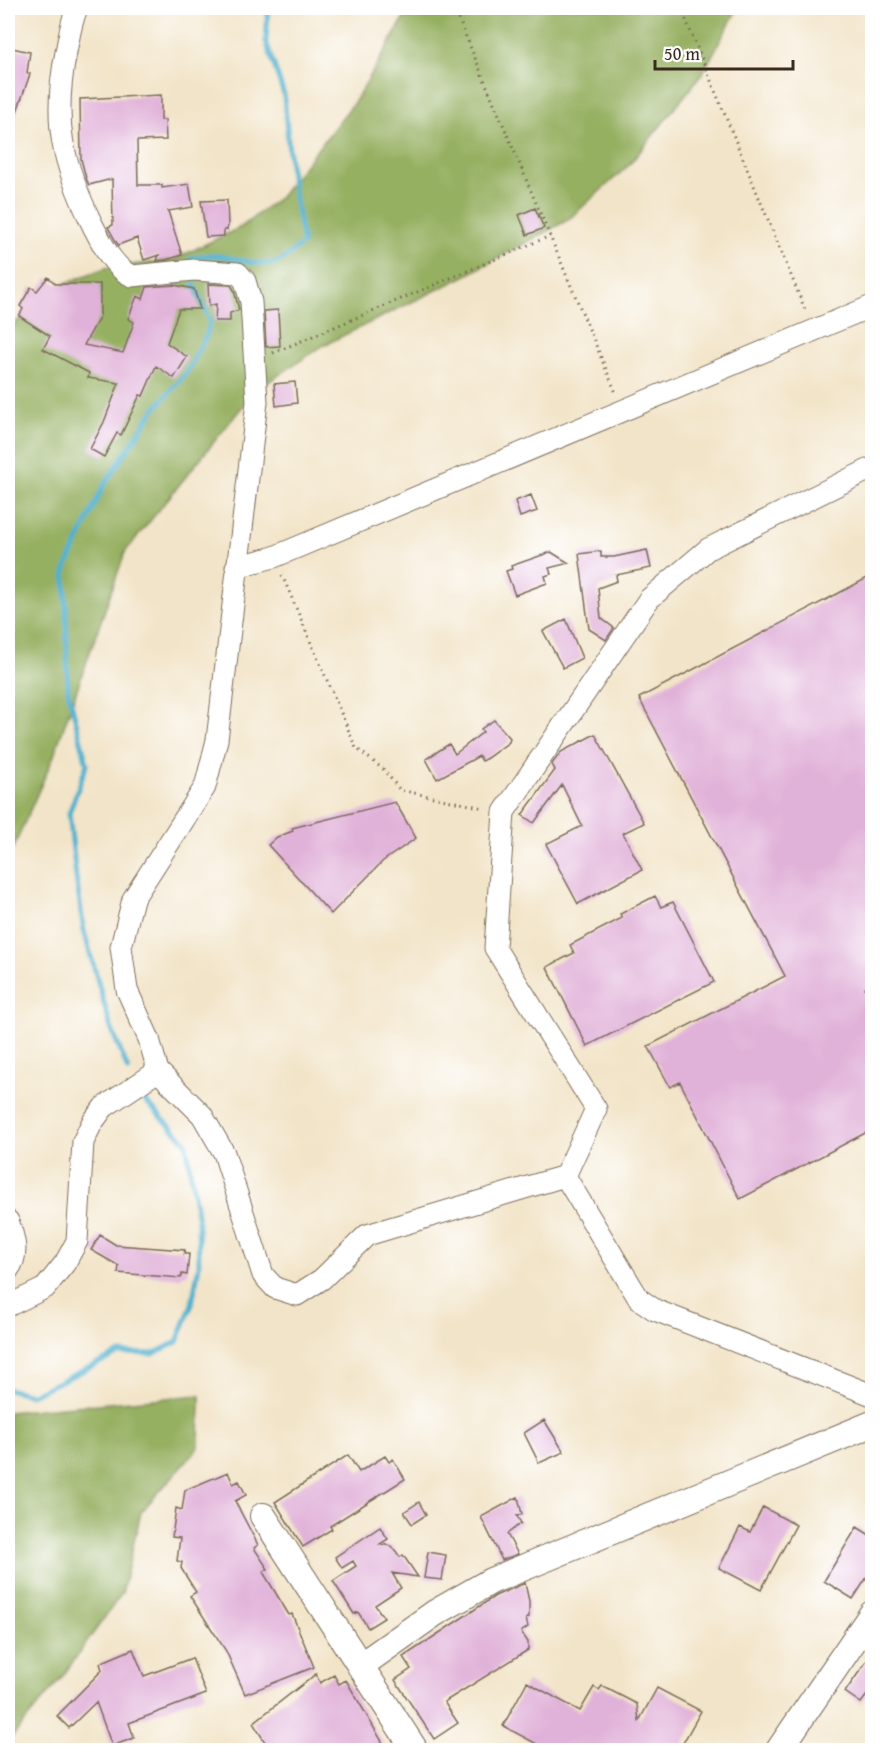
<svg xmlns="http://www.w3.org/2000/svg" width="880" height="1758" font-family="'Gentium Book Plus',serif">
<rect width="100%" height="100%" fill="#fff"/>
<filter id="ink" filterUnits="userSpaceOnUse"><feTurbulence type="fractalNoise" baseFrequency=".0167" numOctaves="2"/><feDisplacementMap in="SourceGraphic" scale="12" xChannelSelector="R" yChannelSelector="G"/><feConvolveMatrix kernelMatrix="1 2 1 2 8 2 1 2 1" color-interpolation-filters="sRGB"/></filter>
<filter id="wash" filterUnits="userSpaceOnUse"><feTurbulence type="fractalNoise" baseFrequency=".008" numOctaves="4" result="noise"/><feDisplacementMap in="SourceGraphic" scale="24" xChannelSelector="R" yChannelSelector="G"/><feGaussianBlur stdDeviation="1.35" result="paint"/><feColorMatrix in="noise" values="0 0 0 0 0 0 0 0 0 0 0 0 0 0 0 0 0 1.4 0 .05"/><feComposite in="paint" operator="in"/></filter>
<g filter="url(#wash)">
<rect width="100%" height="100%" fill="#f2e4c8"/>
<!-- forest -->
<path fill="#96b062" stroke="#686d40" stroke-width="1.5" d="M 410,8 L 738,8 L 702,74 L 629,165 L 568,220 L 463,277 L 324,345 L 255,391 L 125,552 L 53,758 L 13,849 L 8,852 L 8,331 L 48,290 L 105,268 L 173,260 L 241,227 L 280,197 L 356,100 Z
M 200,1395 L 199,1447 L 141,1512 L 122,1593 L 62,1677 L 8,1742 L 8,1412 Z"/>
<g fill="none" stroke-linecap="round" stroke-linejoin="round">
<!-- stream -->
<path stroke="#50b0ce" stroke-width="5" d="M 191,259 C 219,246 256,272 280,261 C 288,257 295,249 303,243 L 291,175 L 284,95 L 266,41 L 268,8
M 128,1070 L 110,1025 L 84,931 L 76,877 L 69,813 L 87,764 L 68,691 L 65,570 L 104,485 L 153,411 L 187,372 L 207,334 L 210,320 L 194,284
M 8,1389 L 31,1395 L 120,1353 L 153,1354 L 177,1342 L 192,1304 L 199,1265 L 198,1221 L 186,1142 L 137,1093"/>
</g>
<g id="blocks">
<!-- building -->
<path fill="#e1b2d9" d="M 8,47 L 30,52 L 27,73 L 30,74 L 10,132 L 8,131 Z
M 161,95 L 161,120 L 165,120 L 166,140 L 137,141 L 138,185 L 162,185 L 162,188 L 189,184 L 193,207 L 168,211 L 182,255 L 166,260 L 157,261 L 159,255 L 144,260 L 137,238 L 118,245 L 108,227 L 113,225 L 112,179 L 89,185 L 86,178 L 81,159 L 80,99 Z
M 227,200 L 228,225 L 227,230 L 224,230 L 224,236 L 206,237 L 201,201 Z
M 535,208 L 544,228 L 527,235 L 519,215 Z
M 48,277 L 56,284 L 100,284 L 100,316 L 84,345 L 123,353 L 134,322 L 128,319 L 137,296 L 143,299 L 147,287 L 174,285 L 194,289 L 200,309 L 179,309 L 167,343 L 187,357 L 174,378 L 156,366 L 143,396 L 140,395 L 121,435 L 117,433 L 104,457 L 90,449 L 104,422 L 119,383 L 88,378 L 89,373 L 43,349 L 50,336 L 19,316 L 23,309 L 20,306 L 31,287 L 37,291 Z
M 208,284 L 231,285 L 234,290 L 239,310 L 230,313 L 230,321 L 215,321 L 216,304 L 209,306 Z
M 278,310 L 280,346 L 266,347 L 264,311 Z
M 295,382 L 297,403 L 276,406 L 274,384 Z
M 531,495 L 537,511 L 520,517 L 515,501 Z
M 647,550 L 651,568 L 616,575 L 617,581 L 598,588 L 601,618 L 614,628 L 606,640 L 589,629 L 579,554 L 601,551 L 601,557 L 614,557 Z
M 551,552 L 569,563 L 549,568 L 551,574 L 545,576 L 547,583 L 515,595 L 506,571 L 512,569 L 511,566 Z
M 873,575 L 873,984 L 865,988 L 873,1002 L 873,1129 L 740,1199 L 680,1082 L 670,1087 L 648,1046 L 785,976 L 639,698 Z
M 566,619 L 582,658 L 563,668 L 543,631 Z
M 494,720 L 510,738 L 509,742 L 487,758 L 482,761 L 479,756 L 437,779 L 426,759 L 449,744 L 455,754 L 483,732 L 481,729 Z
M 595,734 L 644,823 L 623,833 L 642,870 L 578,904 L 546,844 L 582,826 L 562,785 L 534,823 L 522,815 L 555,770 L 552,764 L 561,752 Z
M 395,802 L 416,838 L 383,861 L 331,914 L 268,845 L 277,837 L 293,831 L 292,828 Z
M 655,896 L 661,907 L 673,902 L 714,982 L 587,1046 L 547,967 L 574,953 L 570,945 L 622,918 L 620,914 Z
M 100,1235 L 116,1245 L 185,1250 L 184,1254 L 189,1254 L 187,1275 L 182,1274 L 181,1278 L 118,1273 L 119,1266 L 91,1250 Z
M 544,1420 L 564,1452 L 539,1463 L 524,1433 Z
M 348,1455 L 359,1472 L 385,1456 L 389,1462 L 393,1459 L 405,1479 L 330,1526 L 332,1529 L 303,1547 L 275,1502 Z
M 228,1472 L 233,1484 L 239,1481 L 246,1495 L 235,1501 L 258,1545 L 254,1548 L 268,1569 L 263,1572 L 289,1615 L 292,1614 L 314,1667 L 245,1694 L 226,1651 L 190,1596 L 196,1592 L 181,1568 L 182,1562 L 177,1561 L 180,1538 L 172,1537 L 176,1508 L 182,1510 L 185,1490 Z
M 518,1497 L 522,1514 L 517,1516 L 521,1523 L 507,1534 L 518,1554 L 502,1560 L 481,1517 Z
M 419,1502 L 426,1515 L 412,1524 L 404,1512 Z
M 763,1507 L 796,1525 L 761,1590 L 719,1568 L 740,1527 L 750,1532 Z
M 380,1527 L 388,1539 L 380,1544 L 392,1546 L 400,1557 L 403,1555 L 418,1577 L 392,1573 L 401,1588 L 375,1605 L 384,1618 L 368,1628 L 358,1612 L 354,1614 L 333,1581 L 356,1566 L 353,1561 L 342,1568 L 335,1557 Z
M 857,1527 L 873,1537 L 873,1568 L 853,1599 L 824,1581 Z
M 428,1552 L 446,1555 L 442,1580 L 424,1578 Z
M 525,1583 L 529,1601 L 529,1617 L 526,1619 L 528,1627 L 521,1632 L 528,1642 L 528,1650 L 444,1702 L 458,1723 L 434,1739 L 395,1680 L 411,1669 L 403,1657 L 495,1596 Z
M 133,1649 L 144,1676 L 192,1658 L 206,1694 L 129,1723 L 134,1738 L 112,1746 L 96,1702 L 69,1728 L 57,1716 L 102,1670 L 100,1663 Z
M 873,1652 L 873,1687 L 861,1703 L 845,1692 Z
M 316,1674 L 320,1683 L 334,1675 L 339,1684 L 346,1680 L 387,1750 L 270,1750 L 253,1723 Z
M 527,1682 L 580,1711 L 594,1687 L 599,1690 L 602,1686 L 637,1704 L 639,1721 L 657,1688 L 701,1711 L 679,1750 L 548,1750 L 503,1726 Z"/>
</g>
</g>
<g filter="url(#ink)">
<use href="#blocks" fill-opacity="0" stroke="#7b6b5a" stroke-width="1.5"/>
<g fill="none" stroke-linecap="round" stroke-linejoin="round">
<!-- minor casing -->
<g stroke="#7b6b5a" stroke-width="23">
<path id="minor" d="M 77,8 C 71,22 69,37 66,52 C 52,123 62,162 93,226 C 102,243 113,268 132,276 L 194,270 L 238,273 L 245,281 L 251,302 L 257,402 L 217,740 L 205,787 L 133,899 L 121,947 L 127,990 L 149,1039 L 158,1071 L 202,1115 L 224,1153 L 263,1275 L 275,1288 L 297,1295 L 322,1279 L 367,1235 L 565,1176 L 639,1299 L 655,1310 L 872,1395
M 236,567 L 274,557 L 872,306
M 565,1176 L 596,1109 L 495,948 L 504,812 L 649,599 L 708,549 L 872,468
M 8,1221 C 14,1237 20,1255 8,1270
M 8,1306 L 45,1288 L 65,1263 L 77,1241 L 83,1142 L 92,1123 L 104,1107 L 158,1071"/>
</g>
<!-- tertiary casing -->
<g stroke="#7b6b5a" stroke-width="28">
<path id="tertiary" d="M 263,1516 L 415,1750
M 360,1666 L 435,1613 L 491,1581 L 872,1424
M 779,1750 L 872,1614"/>
</g>
<!-- path -->
<path stroke="#7b6b5a" stroke-width="3" stroke-dasharray="1.5 4.5" stroke-linecap="butt" d="M 454,8 L 616,393
M 681,8 L 806,312
M 273,353 L 550,236
M 282,575 L 356,748 L 383,769 L 400,790 L 484,808"/>
<!-- minor -->
<use href="#minor" stroke="#fff" stroke-width="21"/>
<!-- tertiary -->
<use href="#tertiary" stroke="#fff" stroke-width="26"/>
</g>
</g>
<!-- margin -->
<rect width="880" height="1758" fill="none" stroke="#fff" stroke-width="30"/>
<!-- scale -->
<path d="M655 60v9h138v-9" fill="none" stroke="#3b2a1e" stroke-width="3"/>
<text x="664" y="60" font-size="18" fill="#3b2a1e" stroke="#ffffff" stroke-width="4.5" paint-order="stroke">50 m</text>
</svg>
